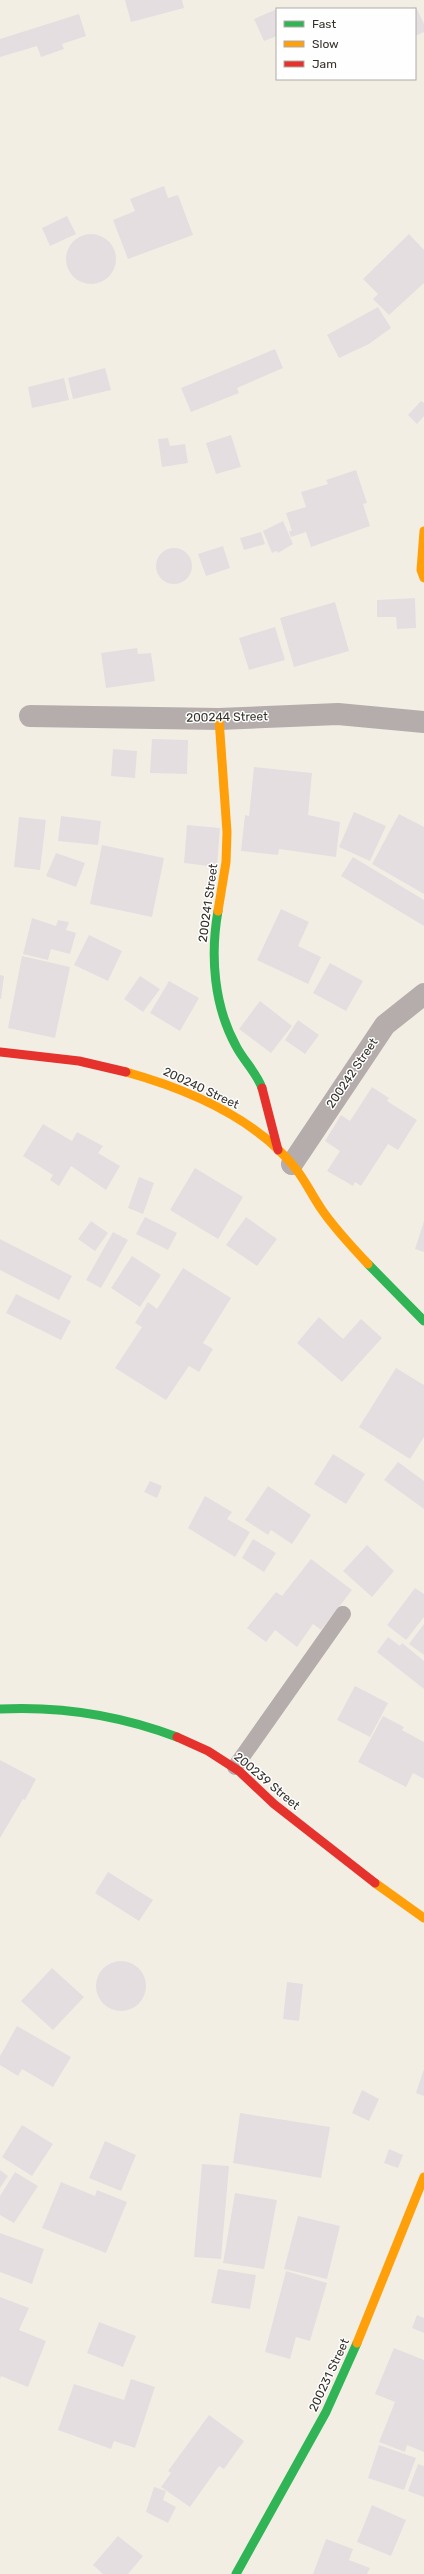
<svg xmlns="http://www.w3.org/2000/svg" width="424" height="2574" font-family="Rubik,sans-serif">
<rect width="100%" height="100%" fill="#f3eee4"/>
<!-- building -->
<path fill="#e4dee1" d="M 125,0 L 182,0 L 184,8 L 131,22 Z
M 416,7 L 424,24 L 424,32 L 415,36 L 415,9 L 412,9 Z
M 277,9 L 277,36 L 264,41 L 254,19 Z
M 79,14 L 86,36 L 62,44 L 64,49 L 41,57 L 37,46 L 0,57 L 0,39 Z
M 164,186 L 168,198 L 178,195 L 193,235 L 128,259 L 113,220 L 135,211 L 130,199 Z
M 67,216 L 76,234 L 50,246 L 42,228 Z
M 409,234 L 424,250 L 424,283 L 389,315 L 373,299 L 378,294 L 363,279 Z
M66 259a25 25 0 1 1 50 0a25 25 0 1 1-50 0Z
M 378,307 L 391,328 L 369,344 L 339,358 L 327,335 Z
M 275,349 L 283,368 L 237,388 L 239,393 L 191,412 L 181,388 Z
M 105,368 L 111,390 L 73,399 L 68,378 Z
M 64,378 L 69,400 L 32,408 L 28,387 Z
M 421,401 L 424,403 L 424,416 L 417,424 L 408,415 Z
M 231,435 L 241,467 L 216,474 L 206,443 Z
M 168,438 L 170,446 L 185,444 L 188,463 L 162,467 L 158,439 Z
M 356,470 L 367,503 L 363,504 L 370,526 L 311,547 L 306,532 L 291,537 L 289,531 L 292,531 L 286,513 L 306,507 L 301,492 L 328,484 L 326,480 Z
M 283,521 L 293,544 L 278,553 L 277,551 L 272,553 L 263,531 Z
M 261,532 L 265,544 L 244,550 L 240,538 Z
M 223,546 L 230,568 L 206,576 L 198,554 Z
M156 566a18 18 0 1 1 36 0a18 18 0 1 1-36 0Z
M 415,598 L 416,628 L 397,629 L 396,617 L 377,617 L 377,600 Z
M 335,602 L 349,651 L 294,667 L 280,618 Z
M 275,627 L 285,660 L 249,670 L 239,638 Z
M 137,648 L 138,654 L 151,653 L 155,681 L 106,688 L 101,653 Z
M 152,739 L 188,740 L 187,774 L 150,773 Z
M 113,749 L 137,751 L 135,778 L 111,776 Z
M 254,767 L 312,773 L 308,815 L 340,822 L 336,857 L 279,849 L 278,855 L 241,851 L 245,815 L 249,816 Z
M 354,812 L 386,826 L 370,861 L 339,847 Z
M 399,814 L 424,827 L 424,894 L 372,864 Z
M 61,816 L 101,821 L 98,845 L 58,841 Z
M 19,817 L 46,820 L 40,870 L 14,867 Z
M 187,825 L 220,828 L 217,867 L 184,863 Z
M 102,845 L 164,858 L 152,917 L 90,904 Z
M 56,853 L 85,863 L 76,887 L 46,876 Z
M 353,857 L 424,900 L 424,926 L 341,876 Z
M 281,909 L 309,922 L 298,946 L 321,957 L 308,984 L 257,960 Z
M 32,918 L 56,926 L 58,920 L 69,922 L 66,930 L 76,933 L 70,954 L 51,949 L 48,960 L 23,954 Z
M 89,935 L 122,951 L 108,981 L 74,965 Z
M 22,956 L 70,967 L 55,1038 L 8,1028 Z
M 330,963 L 363,981 L 346,1011 L 313,993 Z
M 0,975 L 4,976 L 1,999 L 0,999 Z
M 140,976 L 160,989 L 143,1012 L 124,999 Z
M 169,981 L 199,998 L 180,1031 L 150,1013 Z
M 260,1001 L 292,1026 L 271,1053 L 239,1029 Z
M 298,1020 L 319,1035 L 305,1054 L 285,1040 Z
M 372,1087 L 389,1098 L 387,1101 L 417,1120 L 398,1150 L 388,1144 L 361,1186 L 355,1182 L 353,1186 L 327,1171 L 340,1151 L 325,1141 L 341,1115 L 350,1121 Z
M 43,1124 L 72,1141 L 77,1132 L 103,1146 L 98,1153 L 120,1166 L 106,1190 L 71,1166 L 59,1186 L 50,1180 L 53,1175 L 23,1156 Z
M 195,1168 L 243,1197 L 218,1239 L 170,1210 Z
M 139,1177 L 154,1183 L 143,1214 L 128,1208 Z
M 145,1217 L 177,1233 L 168,1250 L 136,1234 Z
M 246,1217 L 277,1239 L 257,1266 L 226,1245 Z
M 91,1221 L 108,1233 L 95,1251 L 78,1239 Z
M 424,1221 L 424,1252 L 415,1249 Z
M 113,1232 L 128,1240 L 101,1288 L 86,1280 Z
M 0,1239 L 72,1276 L 59,1300 L 0,1270 Z
M 132,1256 L 161,1275 L 140,1307 L 111,1288 Z
M 183,1268 L 231,1298 L 203,1343 L 213,1349 L 199,1372 L 189,1366 L 166,1400 L 115,1368 L 142,1327 L 135,1323 L 148,1302 L 157,1309 Z
M 16,1294 L 71,1321 L 61,1340 L 6,1313 Z
M 319,1317 L 343,1339 L 361,1319 L 382,1338 L 342,1382 L 297,1343 Z
M 396,1368 L 424,1385 L 424,1437 L 410,1459 L 359,1427 Z
M 333,1454 L 365,1474 L 346,1504 L 314,1484 Z
M 398,1462 L 424,1481 L 424,1509 L 384,1480 Z
M 150,1481 L 162,1486 L 157,1498 L 144,1492 Z
M 268,1486 L 311,1515 L 292,1544 L 271,1530 L 268,1535 L 245,1520 Z
M 205,1496 L 232,1512 L 227,1519 L 250,1532 L 235,1557 L 188,1528 Z
M 253,1539 L 276,1553 L 264,1572 L 242,1558 Z
M 367,1545 L 394,1571 L 372,1597 L 343,1571 Z
M 311,1559 L 352,1590 L 321,1630 L 313,1624 L 297,1647 L 275,1630 L 266,1642 L 247,1628 L 276,1592 L 282,1596 Z
M 415,1588 L 424,1594 L 424,1617 L 406,1640 L 387,1625 Z
M 424,1624 L 424,1655 L 409,1644 Z
M 388,1637 L 400,1646 L 402,1643 L 424,1661 L 424,1689 L 377,1652 Z
M 355,1686 L 388,1703 L 370,1737 L 337,1720 Z
M 383,1716 L 404,1727 L 402,1730 L 424,1742 L 424,1779 L 413,1773 L 406,1787 L 358,1762 Z
M 0,1760 L 36,1779 L 25,1800 L 23,1799 L 0,1838 Z
M 108,1872 L 153,1900 L 139,1921 L 95,1893 Z
M96 1986a25 25 0 1 1 50 0a25 25 0 1 1-50 0Z
M 52,1968 L 84,1997 L 53,2030 L 21,2001 Z
M 287,1982 L 303,1984 L 299,2021 L 283,2019 Z
M 17,2026 L 71,2057 L 53,2087 L 22,2069 L 18,2076 L 0,2065 L 0,2056 Z
M 424,2069 L 424,2096 L 416,2093 Z
M 362,2090 L 379,2099 L 369,2121 L 352,2113 Z
M 240,2113 L 330,2127 L 321,2178 L 233,2163 Z
M 22,2125 L 53,2144 L 32,2176 L 2,2157 Z
M 105,2141 L 136,2155 L 121,2191 L 89,2178 Z
M 389,2149 L 403,2155 L 398,2168 L 384,2163 Z
M 202,2164 L 229,2166 L 221,2259 L 194,2257 Z
M 0,2170 L 8,2176 L 0,2188 Z
M 15,2172 L 38,2186 L 14,2223 L 0,2215 L 0,2196 Z
M 61,2182 L 95,2196 L 97,2190 L 127,2202 L 106,2253 L 42,2228 Z
M 235,2193 L 277,2200 L 264,2269 L 223,2263 Z
M 298,2216 L 340,2226 L 327,2279 L 284,2269 Z
M 0,2233 L 44,2249 L 32,2284 L 0,2272 Z
M 218,2269 L 256,2275 L 250,2309 L 211,2303 Z
M 286,2271 L 327,2283 L 310,2341 L 296,2337 L 290,2359 L 265,2352 Z
M 0,2297 L 29,2308 L 19,2330 L 46,2341 L 28,2387 L 1,2376 L 0,2379 Z
M 417,2315 L 424,2318 L 424,2333 L 412,2328 Z
M 99,2322 L 136,2336 L 123,2367 L 87,2353 Z
M 394,2348 L 424,2360 L 424,2452 L 407,2445 L 405,2452 L 379,2442 L 395,2402 L 375,2394 Z
M 131,2379 L 155,2387 L 135,2448 L 114,2441 L 111,2449 L 58,2430 L 74,2384 L 124,2400 Z
M 209,2415 L 244,2441 L 224,2469 L 219,2466 L 190,2507 L 161,2487 L 171,2473 L 168,2471 Z
M 379,2445 L 416,2458 L 404,2490 L 368,2478 Z
M 418,2464 L 424,2466 L 424,2497 L 408,2491 Z
M 154,2487 L 166,2491 L 163,2500 L 176,2507 L 168,2523 L 146,2512 Z
M 372,2505 L 406,2520 L 391,2556 L 357,2542 Z
M 118,2536 L 143,2556 L 128,2574 L 103,2574 L 93,2565 Z
M 326,2539 L 353,2549 L 349,2560 L 370,2568 L 367,2574 L 313,2574 Z"/>
<g fill="none" stroke-linecap="round" stroke-linejoin="round">
<!-- lane -->
<path stroke="#b4adac" stroke-width="16" d="M 235,1767 L 343,1614"/>
<!-- street -->
<path stroke="#b4adac" stroke-width="22" d="M 30,716 L 219,719 L 338,714 L 424,722
M 292,1164 L 385,1025 L 424,994"/>
<!-- fast -->
<path stroke="#30b455" stroke-width="9" d="M 218,911 C 210,956 214,1006 236,1046 C 243,1060 257,1073 262,1088
M 368,1264 L 424,1321
M 0,1709 C 62,1706 119,1715 177,1737
M 236,2574 L 326,2412 L 357,2343"/>
<!-- slow -->
<path stroke="#ff9f0a" stroke-width="9" d="M 424,531 L 421,570 L 424,578
M 218,911 L 226,862 L 227,832 L 219,719
M 126,1072 C 187,1089 255,1117 296,1169 C 306,1182 313,1197 322,1210 C 335,1229 352,1247 368,1264
M 375,1883 L 424,1918
M 357,2343 L 424,2177"/>
<!-- jam -->
<path stroke="#e5322d" stroke-width="9" d="M 0,1052 L 79,1061 L 126,1072
M 262,1088 L 278,1150
M 177,1737 L 208,1751 L 239,1771 L 274,1804 L 375,1883"/>
</g>
<g text-anchor="middle" dominant-baseline="central" stroke-width="3" stroke-linejoin="round" paint-order="stroke">
<!-- street labels -->
<g font-size="12" fill="#35312a" stroke="#fefefe">
<text transform="translate(227 717) rotate(-1)">200244 Street</text>
<text transform="translate(208 903) rotate(-82)">200241 Street</text>
<text transform="translate(352 1073) rotate(-56)">200242 Street</text>
<text transform="translate(201 1088) rotate(25)">200240 Street</text>
<text transform="translate(267 1781) rotate(40)">200239 Street</text>
<text transform="translate(329 2375) rotate(-65)">200231 Street</text>
</g>
</g>
<!-- legend -->
<rect x="276" y="8" width="140" height="72" fill="#fefefe" stroke="#aeaca9"/>
<rect x="284" y="21" width="20" height="6" fill="#30b455" stroke="#aeaca9"/>
<text x="312" y="28" font-size="12" fill="#35312a">Fast</text>
<rect x="284" y="41" width="20" height="6" fill="#ff9f0a" stroke="#aeaca9"/>
<text x="312" y="48" font-size="12" fill="#35312a">Slow</text>
<rect x="284" y="61" width="20" height="6" fill="#e5322d" stroke="#aeaca9"/>
<text x="312" y="68" font-size="12" fill="#35312a">Jam</text>
</svg>
